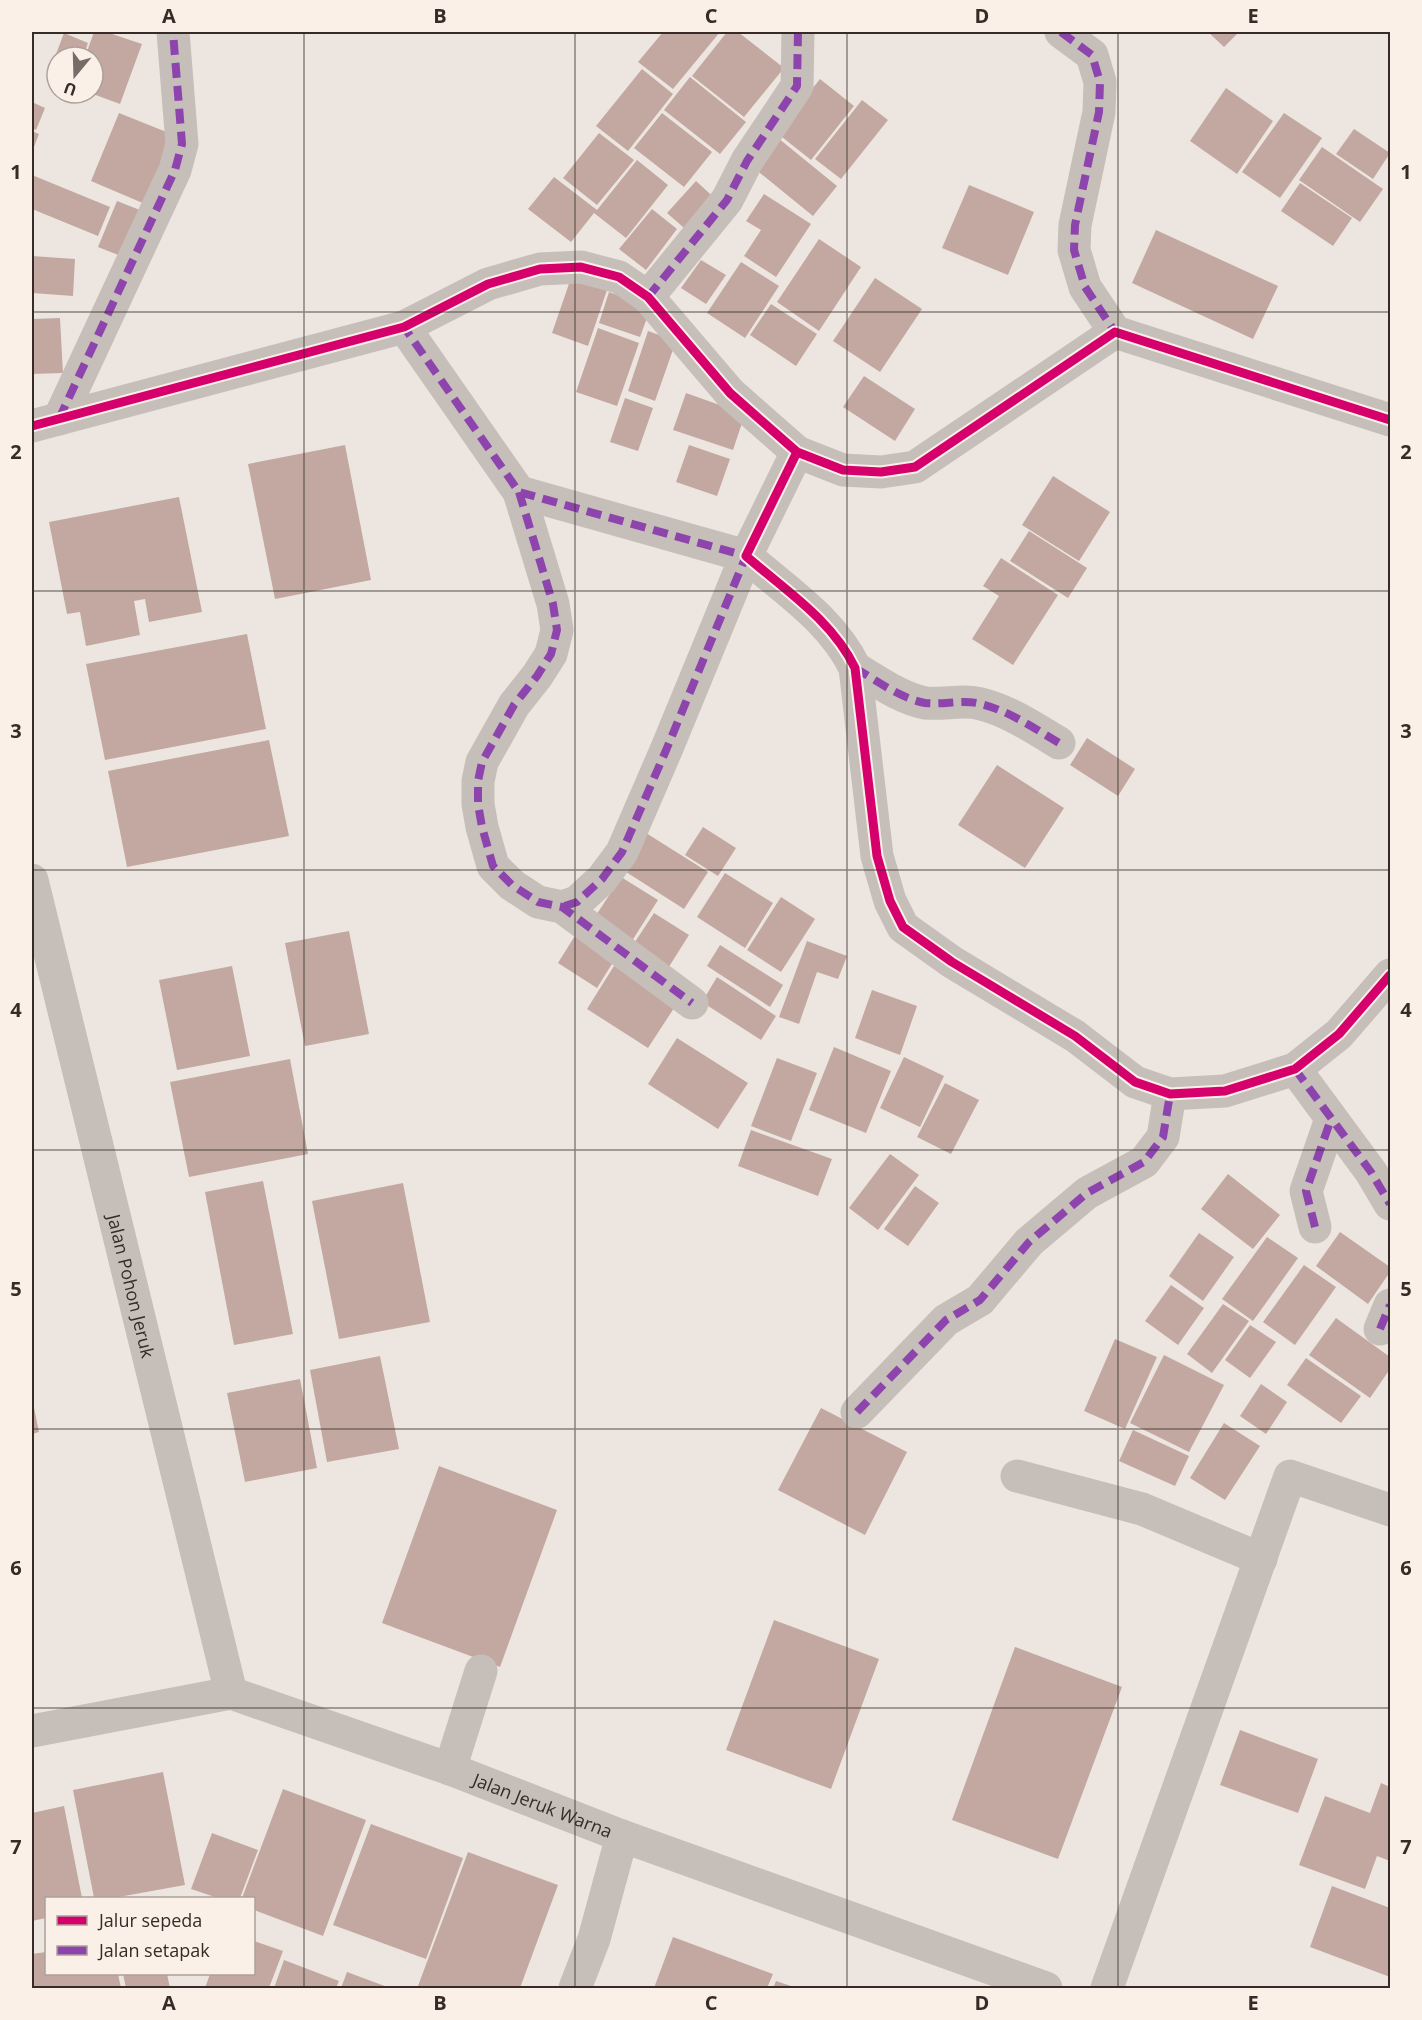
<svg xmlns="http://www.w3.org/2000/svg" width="1422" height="2020" font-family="'Open Sans',sans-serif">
<rect width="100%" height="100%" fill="#ede6e0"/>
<!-- building -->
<path fill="#c2a8a1" d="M 94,32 L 106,32 L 142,44 L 120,104 L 93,94 L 93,57 L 85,57 Z
M 663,32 L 720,32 L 673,89 L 638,62 Z
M 727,32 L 738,32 L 784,68 L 744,117 L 692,76 Z
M 1208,32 L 1239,32 L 1224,47 Z
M 64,33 L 88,43 L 83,57 L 57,57 L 57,72 L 50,70 Z
M 642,69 L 673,94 L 628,151 L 596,126 Z
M 690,77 L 746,122 L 720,154 L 664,110 Z
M 820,79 L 854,106 L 811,160 L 777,133 Z
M 1226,88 L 1273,121 L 1237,174 L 1190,141 Z
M 862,100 L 888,120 L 841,179 L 815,159 Z
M 32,102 L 45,108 L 36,130 L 32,128 Z
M 119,113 L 174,135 L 145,204 L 91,181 Z
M 662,113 L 712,152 L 684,187 L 634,148 Z
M 1284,113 L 1322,138 L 1280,198 L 1242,172 Z
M 1354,129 L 1390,153 L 1373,179 L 1336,154 Z
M 32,131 L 39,134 L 32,152 Z
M 599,133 L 634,160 L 597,205 L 563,178 Z
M 778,138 L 837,186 L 813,216 L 754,168 Z
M 1322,147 L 1383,189 L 1360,222 L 1299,180 Z
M 637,160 L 668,185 L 626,238 L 594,213 L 571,242 L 528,209 L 554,177 L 597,210 Z
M 32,175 L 110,207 L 98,236 L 32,209 Z
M 696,181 L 720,203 L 691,234 L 667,213 Z
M 1300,183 L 1352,218 L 1333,246 L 1281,211 Z
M 969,185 L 1034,212 L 1008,275 L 942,248 Z
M 764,194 L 811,224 L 776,277 L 744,256 L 761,230 L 746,221 Z
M 117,201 L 145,212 L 126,258 L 98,247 Z
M 652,209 L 677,229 L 646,270 L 619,249 Z
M 1156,230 L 1278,286 L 1253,339 L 1132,283 Z
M 819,239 L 861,267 L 819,331 L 777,302 Z
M 32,256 L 75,259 L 73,296 L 32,293 Z
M 701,260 L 726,275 L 706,304 L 681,288 Z
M 741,262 L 779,286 L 745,338 L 707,313 Z
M 572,275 L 608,287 L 588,346 L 552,333 Z
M 875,278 L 922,309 L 880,372 L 833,341 Z
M 609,292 L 651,307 L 640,337 L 599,323 Z
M 771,304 L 817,334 L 796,366 L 750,335 Z
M 60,318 L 63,373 L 32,374 L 32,319 Z
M 598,328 L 639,343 L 617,406 L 576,392 Z
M 648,331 L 676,341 L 655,401 L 628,391 Z
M 864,376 L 915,409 L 895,441 L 843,407 Z
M 686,393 L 745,414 L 733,450 L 673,430 Z
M 625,398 L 653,408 L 638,451 L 610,442 Z
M 345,445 L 371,580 L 275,599 L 248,464 Z
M 689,445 L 730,459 L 717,496 L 676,482 Z
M 1053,476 L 1110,512 L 1079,561 L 1022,525 Z
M 179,497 L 202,612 L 149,622 L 145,599 L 134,601 L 140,635 L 86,646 L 80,612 L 67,614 L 49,522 Z
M 1029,531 L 1087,568 L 1068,598 L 1010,561 Z
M 1001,558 L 1058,595 L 1013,665 L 972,639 L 999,596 L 983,586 Z
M 247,634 L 266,729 L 105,760 L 86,664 Z
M 1087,738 L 1135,769 L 1118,796 L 1070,765 Z
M 269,740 L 289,836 L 127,867 L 108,771 Z
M 997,765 L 1064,808 L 1025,868 L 958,825 Z
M 703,827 L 736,848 L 718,876 L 685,855 Z
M 646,833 L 708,872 L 684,909 L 623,870 Z
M 725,873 L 773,903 L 745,948 L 697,917 Z
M 621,877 L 658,900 L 630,944 L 593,920 Z
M 781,897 L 815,919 L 781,972 L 747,950 Z
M 654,913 L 689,935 L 665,973 L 629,951 Z
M 349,931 L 369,1034 L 305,1046 L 285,943 Z
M 576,934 L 615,959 L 597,988 L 558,963 Z
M 807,941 L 847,956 L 838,979 L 817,972 L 799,1024 L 779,1017 Z
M 720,945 L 783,985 L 770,1007 L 707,966 Z
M 232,966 L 250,1056 L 177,1070 L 159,980 Z
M 614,966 L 676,1005 L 648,1048 L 587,1009 Z
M 717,977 L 776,1016 L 761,1040 L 702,1002 Z
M 872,990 L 917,1006 L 900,1055 L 855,1038 Z
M 677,1038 L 748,1083 L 718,1129 L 648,1084 Z
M 834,1047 L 891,1071 L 866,1133 L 809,1110 Z
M 904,1057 L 944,1076 L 920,1127 L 880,1108 Z
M 777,1058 L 817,1073 L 791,1141 L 751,1126 Z
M 290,1059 L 308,1154 L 189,1177 L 170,1082 Z
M 945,1083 L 979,1100 L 951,1154 L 917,1137 Z
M 751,1130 L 832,1159 L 818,1196 L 738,1166 Z
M 890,1154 L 919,1175 L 878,1230 L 849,1208 Z
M 1228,1174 L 1280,1215 L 1253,1249 L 1201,1209 Z
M 263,1181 L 293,1334 L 234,1345 L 205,1192 Z
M 403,1183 L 430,1322 L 339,1339 L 312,1201 Z
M 915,1186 L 939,1203 L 908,1246 L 884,1229 Z
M 1340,1232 L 1390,1267 L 1390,1272 L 1368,1304 L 1316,1266 Z
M 1199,1233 L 1234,1257 L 1203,1301 L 1169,1276 Z
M 1267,1237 L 1298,1258 L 1253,1321 L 1222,1299 Z
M 1304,1265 L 1336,1287 L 1295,1345 L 1263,1322 Z
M 1171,1285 L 1204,1308 L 1178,1345 L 1145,1321 Z
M 1223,1304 L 1249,1321 L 1212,1373 L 1187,1354 Z
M 1336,1318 L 1390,1357 L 1390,1369 L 1370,1398 L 1309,1355 Z
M 1250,1325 L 1276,1342 L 1250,1378 L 1225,1360 Z
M 1115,1339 L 1157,1357 L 1125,1429 L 1084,1411 Z
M 1164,1355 L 1224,1385 L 1189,1452 L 1130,1423 Z
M 380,1356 L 399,1449 L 327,1462 L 310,1370 Z
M 1306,1358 L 1361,1396 L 1341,1423 L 1287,1385 Z
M 300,1379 L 317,1468 L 245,1482 L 227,1393 Z
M 1261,1384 L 1287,1402 L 1266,1434 L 1240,1416 Z
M 32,1398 L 39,1432 L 32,1434 Z
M 821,1408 L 907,1452 L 865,1535 L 778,1490 Z
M 1224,1423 L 1260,1446 L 1225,1500 L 1190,1478 Z
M 1133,1430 L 1189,1456 L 1175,1486 L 1119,1461 Z
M 439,1466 L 557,1510 L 500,1667 L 382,1623 Z
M 774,1620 L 879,1659 L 831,1789 L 726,1750 Z
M 1015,1647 L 1122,1687 L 1058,1859 L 952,1820 Z
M 1240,1730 L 1318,1759 L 1298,1813 L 1220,1785 Z
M 163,1772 L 185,1885 L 113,1898 L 94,1898 L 73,1790 Z
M 1381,1783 L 1390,1787 L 1390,1861 L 1377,1856 L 1365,1889 L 1299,1865 L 1325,1796 L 1370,1813 Z
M 283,1789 L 366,1820 L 323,1936 L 254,1910 L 254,1898 L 242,1898 Z
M 64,1806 L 82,1898 L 46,1898 L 46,1918 L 32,1921 L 32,1813 Z
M 371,1824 L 463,1858 L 426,1959 L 333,1925 Z
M 212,1833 L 258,1850 L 240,1898 L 218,1898 L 191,1889 Z
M 468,1852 L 558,1885 L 520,1988 L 424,1988 L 418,1986 Z
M 1332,1886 L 1390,1908 L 1390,1977 L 1310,1947 Z
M 673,1937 L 773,1974 L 767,1988 L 654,1988 Z
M 254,1941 L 283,1951 L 269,1988 L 205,1988 L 210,1974 L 254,1974 Z
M 46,1952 L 46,1974 L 118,1974 L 121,1988 L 34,1988 L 32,1954 Z
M 284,1960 L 339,1981 L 336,1988 L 274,1988 Z
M 347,1972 L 390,1988 L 341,1988 Z
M 123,1974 L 167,1974 L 170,1988 L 126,1988 Z
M 776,1981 L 797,1988 L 773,1988 Z"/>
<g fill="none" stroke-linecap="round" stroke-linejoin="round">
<!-- minor -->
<g stroke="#c6beb9" stroke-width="33">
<path d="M 1061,32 L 1092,55 L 1100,82 L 1099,112 L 1075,225 L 1074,250 L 1085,287 L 1115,332"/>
<path d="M 648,297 L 727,200 L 747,161 L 797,86 L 798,32"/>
<path d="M 404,327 L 519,492 L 746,556 L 667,748 L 622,852 L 602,879 L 577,902 L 562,907"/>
<path d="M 59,419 L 175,170 L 182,144 L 173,32"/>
<path d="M 32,426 L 404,327 L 488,284 L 540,269 L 581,267 L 619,277 L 648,297 L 730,393 L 797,452 L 843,470 L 881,472 L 915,467 L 1115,332 L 1390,420"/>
<path d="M 797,452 L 746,556 C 785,590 832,620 855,668 L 877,856 L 890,901 L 903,927 L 952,962 L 1075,1036 L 1135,1082 L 1170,1094 L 1225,1091 L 1295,1069 L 1339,1034 L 1390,975"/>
<path d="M 519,492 L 553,604 L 557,630 L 551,654 L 537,676 L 514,705 L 482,762 L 478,781 L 478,804 L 482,827 L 493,866 L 512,885 L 538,902 L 562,907 L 692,1003"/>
<path d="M 855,668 C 877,681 900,698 925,703 C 944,705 963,699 981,704 C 1009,711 1034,728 1059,743"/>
<path id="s1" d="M 32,880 L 231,1693"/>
<path d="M 1295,1069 L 1371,1172 L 1390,1204"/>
<path d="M 1315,1227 L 1306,1191 L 1331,1119"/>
<path d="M 1380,1329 L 1390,1305"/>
<path d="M 857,1412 L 946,1320 L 980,1300 L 1029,1242 L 1087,1193 L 1144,1162 L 1163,1137 L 1170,1094"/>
<path d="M 1017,1476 L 1142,1509 L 1261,1559"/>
<path id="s2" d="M 32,1731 L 231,1693 L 450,1769 L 622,1836 L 1046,1988"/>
<path d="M 450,1769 L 481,1671"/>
<path d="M 575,1988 L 594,1939 L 622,1836"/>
<path d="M 1107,1988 L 1290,1476 L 1390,1510"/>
</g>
<!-- quiet -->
<path stroke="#8e44ad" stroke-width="8" stroke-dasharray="15 8" stroke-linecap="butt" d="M 1061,32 L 1092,55 L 1100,82 L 1099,112 L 1075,225 L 1074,250 L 1085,287 L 1115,332
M 648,297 L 727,200 L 747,161 L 797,86 L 798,32
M 408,325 L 404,327 L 519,492 L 746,556 L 667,748 L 622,852 L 602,879 L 577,902 L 562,907
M 59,419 L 175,170 L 182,144 L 173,32
M 519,492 L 553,604 L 557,630 L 551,654 L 537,676 L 514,705 L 482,762 L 478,781 L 478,804 L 482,827 L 493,866 L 512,885 L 538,902 L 562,907 L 692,1003
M 855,668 C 877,681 900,698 925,703 C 944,705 963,699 981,704 C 1009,711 1034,728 1059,743
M 1295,1069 L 1371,1172 L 1390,1204
M 1315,1227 L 1306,1191 L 1331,1119
M 1380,1329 L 1390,1305
M 857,1412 L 946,1320 L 980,1300 L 1029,1242 L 1087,1193 L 1144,1162 L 1163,1137 L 1170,1094"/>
<!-- cycleway casing -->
<g stroke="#faf0e7" stroke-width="13">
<path id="cycleway" d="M 32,426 L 404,327 L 488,284 L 540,269 L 581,267 L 619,277 L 648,297 L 730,393 L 797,452 L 843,470 L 881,472 L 915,467 L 1115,332 L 1390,420
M 797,452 L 746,556 C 785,590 832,620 855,668 L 877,856 L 890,901 L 903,927 L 952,962 L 1075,1036 L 1135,1082 L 1170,1094 L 1225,1091 L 1295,1069 L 1339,1034 L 1390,975"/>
</g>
<!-- cycleway -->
<use href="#cycleway" stroke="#d6006c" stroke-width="9"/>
</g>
<!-- grid -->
<path fill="none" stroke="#372b27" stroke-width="1.5" stroke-opacity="0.55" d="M 304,32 L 304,1988M 575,32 L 575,1988M 847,32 L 847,1988M 1118,32 L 1118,1988M 32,312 L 1390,312M 32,591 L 1390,591M 32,870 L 1390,870M 32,1150 L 1390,1150M 32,1429 L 1390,1429M 32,1708 L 1390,1708"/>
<g text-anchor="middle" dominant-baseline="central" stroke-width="5" stroke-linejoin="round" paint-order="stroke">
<!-- street labels -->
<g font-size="18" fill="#372b27" stroke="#faf0e7">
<text stroke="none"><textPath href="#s1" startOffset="418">Jalan Pohon Jeruk</textPath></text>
<text stroke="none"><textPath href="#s2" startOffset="534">Jalan Jeruk Warna</textPath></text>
</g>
</g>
<!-- border -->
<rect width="1422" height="2020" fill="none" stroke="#faf0e7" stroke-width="66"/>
<!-- legend -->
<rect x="45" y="1897" width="210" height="78" fill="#faf0e7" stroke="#aca19a" stroke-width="1.5"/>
<rect x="57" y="1916" width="30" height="9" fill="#d6006c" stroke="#aca19a" stroke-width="1.5"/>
<text x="99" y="1927" font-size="18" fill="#372b27">Jalur sepeda</text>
<rect x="57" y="1946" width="30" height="9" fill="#8e44ad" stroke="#aca19a" stroke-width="1.5"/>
<text x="99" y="1957" font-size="18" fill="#372b27">Jalan setapak</text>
<!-- north arrow -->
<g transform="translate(75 75) rotate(199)"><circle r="28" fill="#faf0e7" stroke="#aca19a" stroke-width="1.5"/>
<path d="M0-4.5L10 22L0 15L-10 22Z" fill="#776c68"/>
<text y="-9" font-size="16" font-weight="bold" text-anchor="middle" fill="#372b27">U</text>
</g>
<rect x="33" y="33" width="1356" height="1954" fill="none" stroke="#372b27" stroke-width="2"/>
<g font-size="20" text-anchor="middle" font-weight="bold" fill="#372b27">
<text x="169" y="23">A</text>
<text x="440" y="23">B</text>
<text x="711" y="23">C</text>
<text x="982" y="23">D</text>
<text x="1253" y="23">E</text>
<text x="16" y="179">1</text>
<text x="1406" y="179">1</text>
<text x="16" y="459">2</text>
<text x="1406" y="459">2</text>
<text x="16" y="738">3</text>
<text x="1406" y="738">3</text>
<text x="16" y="1017">4</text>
<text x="1406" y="1017">4</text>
<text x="16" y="1296">5</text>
<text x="1406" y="1296">5</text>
<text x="16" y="1575">6</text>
<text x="1406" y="1575">6</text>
<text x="16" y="1854">7</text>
<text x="1406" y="1854">7</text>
<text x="169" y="2010">A</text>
<text x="440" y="2010">B</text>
<text x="711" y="2010">C</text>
<text x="982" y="2010">D</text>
<text x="1253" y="2010">E</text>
</g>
</svg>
